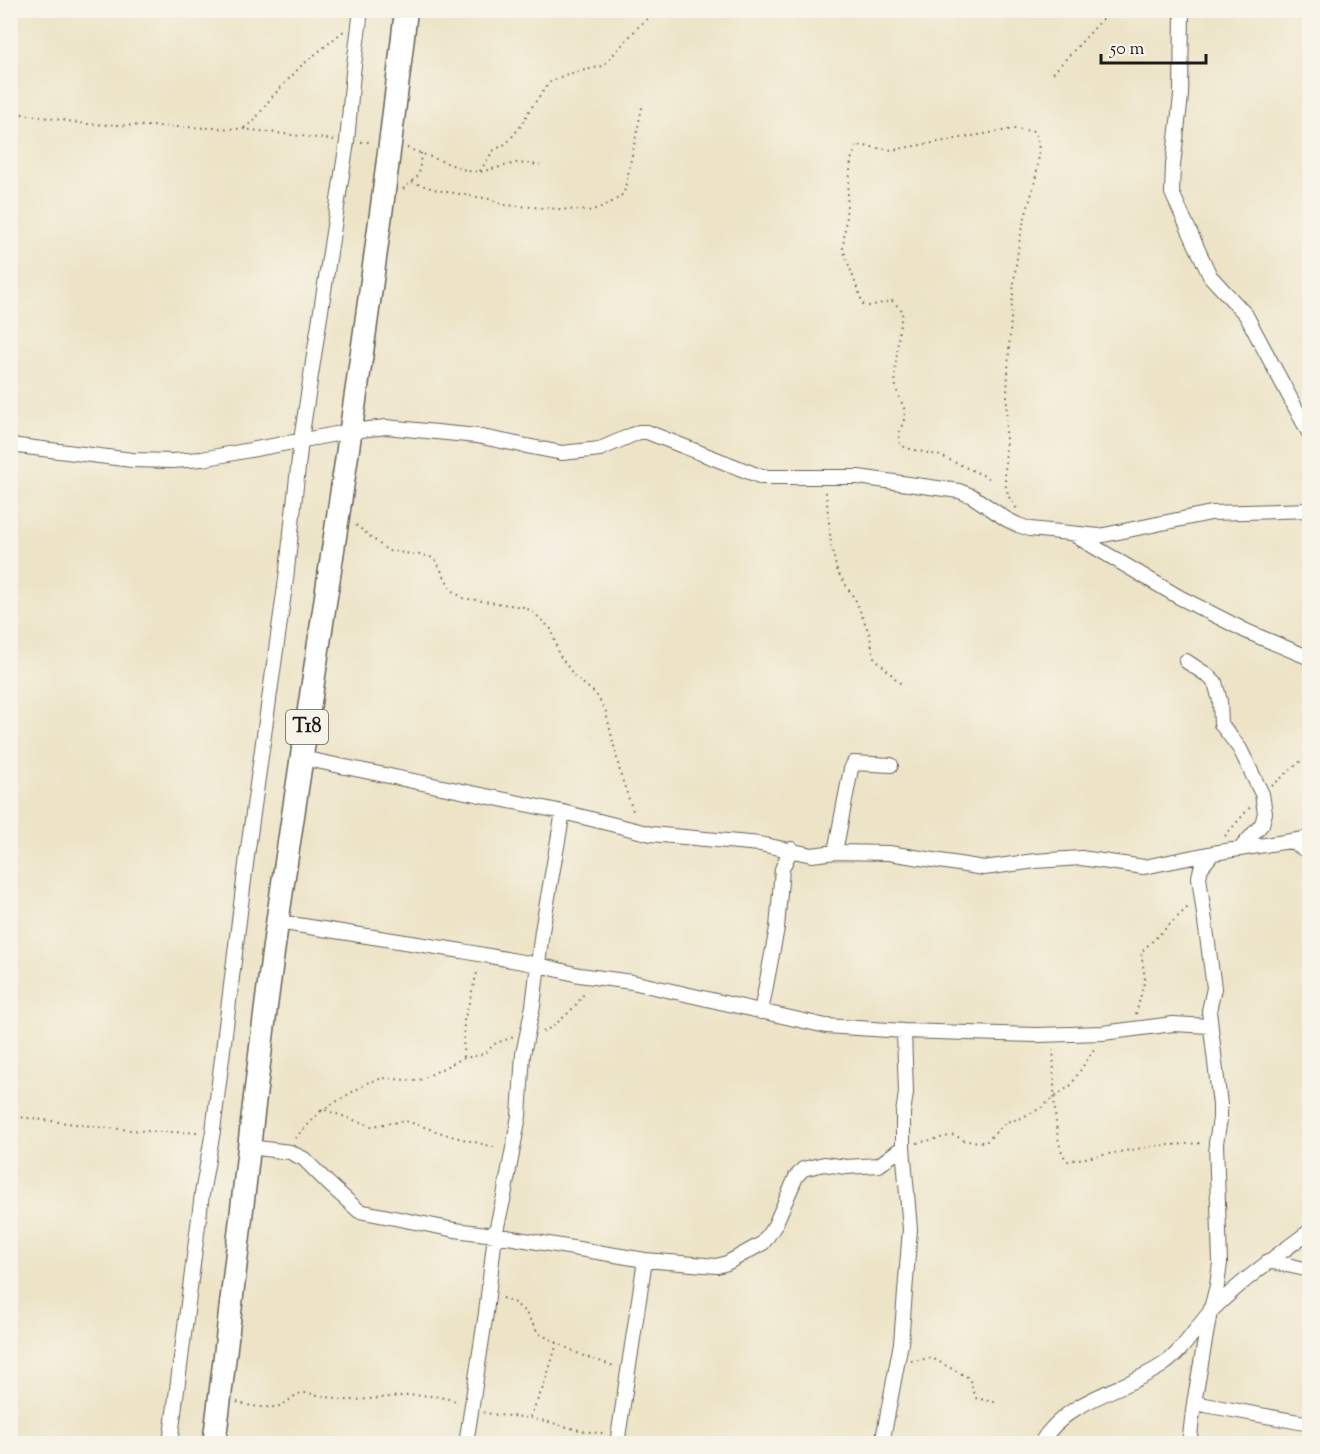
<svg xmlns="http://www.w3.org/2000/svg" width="1320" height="1454" font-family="'Sorts Mill Goudy',serif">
<rect width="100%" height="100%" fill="#f7f3e8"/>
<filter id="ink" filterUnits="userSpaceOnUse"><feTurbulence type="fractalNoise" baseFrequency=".0167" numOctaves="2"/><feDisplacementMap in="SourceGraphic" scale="12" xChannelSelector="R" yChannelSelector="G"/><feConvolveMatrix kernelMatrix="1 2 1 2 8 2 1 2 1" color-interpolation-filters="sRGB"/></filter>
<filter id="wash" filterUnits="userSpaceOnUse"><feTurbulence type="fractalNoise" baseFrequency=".008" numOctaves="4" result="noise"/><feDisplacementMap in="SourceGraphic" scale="24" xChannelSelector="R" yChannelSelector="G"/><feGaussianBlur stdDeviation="1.35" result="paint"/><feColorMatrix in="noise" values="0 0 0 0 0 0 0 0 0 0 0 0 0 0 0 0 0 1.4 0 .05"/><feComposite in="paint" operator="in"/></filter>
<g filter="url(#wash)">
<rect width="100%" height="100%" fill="#ede4c7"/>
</g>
<g filter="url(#ink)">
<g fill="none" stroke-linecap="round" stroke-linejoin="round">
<!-- minor casing -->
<g stroke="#656258" stroke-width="16">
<path id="minor" d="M 1182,10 L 1181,96 L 1173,165 L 1172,193 L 1210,276 L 1246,315 L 1310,435
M 10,445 L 132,460 L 172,461 L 202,459 L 352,431 L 386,427 L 477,436 L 562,453 L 600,449 L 639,432 L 647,432 L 762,477 L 858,477 L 959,491 L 972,496 L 1006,519 L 1018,525 L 1030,529 L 1099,536 L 1211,513 L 1310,510
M 1076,536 L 1179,597 L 1248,632 L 1310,658
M 1186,661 L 1207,675 L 1215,682 L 1220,701 L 1221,724 L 1240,749 L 1262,794 L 1265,813 L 1262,824 L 1240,849
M 302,758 L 563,812 L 651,834 L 760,844 L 812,855 L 835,852 L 889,853 L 984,868 L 1035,861 L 1081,858 L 1144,867 L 1213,853 L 1310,838
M 1291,841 L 1310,853
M 835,852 L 851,769 L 854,763 L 891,765
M 278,922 L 462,951 L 539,965 L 579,975 L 632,982 L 826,1026 L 904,1031 L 1037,1035 L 1103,1033 L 1173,1024 L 1210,1026
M 761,1012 L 777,928 L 782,869 L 791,849
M 249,1147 L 290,1152 L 304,1159 L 329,1184 L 359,1211 L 455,1230 L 495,1235 L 645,1260 L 717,1266 L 727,1263 L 763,1243 L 775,1225 L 796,1177 L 803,1169 L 824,1164 L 846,1167 L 879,1165 L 903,1147
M 1268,1261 L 1310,1270
M 1194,1403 L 1310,1424
M 170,1444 L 202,1194 L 213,1131 L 247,856 L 286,579 L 301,440 L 347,142 L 353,73 L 361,10
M 466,1444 L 486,1313 L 495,1235 L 504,1196 L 519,1116 L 523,1054 L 533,1006 L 542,931 L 563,812
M 617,1444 L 645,1260
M 882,1444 L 901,1343 L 910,1229 L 903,1147 L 903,1113 L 906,1093 L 904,1031
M 1040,1444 C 1068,1398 1119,1393 1161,1366 C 1182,1353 1194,1330 1210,1312 C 1240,1282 1276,1256 1310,1231
M 1189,1444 L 1194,1403 L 1210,1312 L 1217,1286 L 1220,1263 L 1216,1143 L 1220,1119 L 1220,1105 L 1209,1011 L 1214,988 L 1199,877 L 1201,868 L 1213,853"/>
</g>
<!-- trunk casing -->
<g stroke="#656258" stroke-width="25">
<path id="trunk" d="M 214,1444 C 237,1268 253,1092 278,917 C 322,615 372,314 406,10"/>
</g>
<!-- path -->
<path stroke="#656258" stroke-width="2" stroke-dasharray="1.5 4.5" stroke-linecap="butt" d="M 1053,73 L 1111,10
M 10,112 L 87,124 L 243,129 L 334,140
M 244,128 L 254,121 L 271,98 L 301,66 L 345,30
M 361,142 L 373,142
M 407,148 L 468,171 L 480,172 L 516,163 L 540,165
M 480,171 L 493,151 L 507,143 L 520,127 L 529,111 L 549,83 L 564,75 L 603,66 L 640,25 L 650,17 L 654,10
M 412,182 L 437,190 L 489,199 L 504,205 L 588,211 C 601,208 615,202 624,193 L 643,103
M 403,189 L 419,175 L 421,153
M 989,478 L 941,456 L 906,448 L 900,444 L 899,433 L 905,417 L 904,408 L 896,389 L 895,376 L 899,330 L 903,311 L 892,301 L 869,306 L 863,304 L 843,249 L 851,160 L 857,145 L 892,150 L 1013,129 L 1033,131 C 1049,149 1027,207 1022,228 C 1016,258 1013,288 1011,319 C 1007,374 1006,428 1005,483 L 1009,497 L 1017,509
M 826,492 L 831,544 L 837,571 L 856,601 L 869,633 L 874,657 L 903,686
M 356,525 L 388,551 L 428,556 L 435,559 L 451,589 L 462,598 L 523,607 L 532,611 L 552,630 L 558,653 L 575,677 L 596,694 L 606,712 L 621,776 L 634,814
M 1272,786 L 1310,753
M 1225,836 L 1251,806
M 1136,1014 L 1145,979 L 1141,952 L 1190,905
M 543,1032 C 557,1025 579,1005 585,991
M 1053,1049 C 1055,1071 1051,1148 1068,1161 L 1154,1146 L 1202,1143
M 463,1057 L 464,1021 L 478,969
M 321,1111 L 369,1082 L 383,1078 L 418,1081 L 461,1059 L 484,1054 L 496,1043 L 514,1037
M 10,1116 C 72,1123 135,1134 198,1132
M 295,1138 L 321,1111 L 325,1110 L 371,1126 L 404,1121 L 409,1122 L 451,1136 L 498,1148
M 917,1143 L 954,1135 L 965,1141 L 986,1142 L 1006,1122 L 1019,1119 L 1039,1109 L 1071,1085 L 1096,1046
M 502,1298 L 515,1303 L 526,1313 L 538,1333 L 581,1355 L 614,1366
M 911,1361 L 932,1358 L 969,1378 L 976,1398 L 999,1403
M 237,1402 C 248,1406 271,1410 282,1405 C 290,1401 294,1394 302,1393 C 309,1392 333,1399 343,1400 C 381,1401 422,1388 458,1402
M 483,1412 C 500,1417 517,1415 535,1419 C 558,1423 580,1433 604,1433
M 530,1417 L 545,1383 L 557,1343"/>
<!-- minor -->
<use href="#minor" stroke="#fff" stroke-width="14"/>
<!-- trunk -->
<use href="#trunk" stroke="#fff" stroke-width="22"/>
</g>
</g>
<g text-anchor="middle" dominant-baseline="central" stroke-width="5" stroke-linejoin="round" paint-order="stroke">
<!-- shield labels -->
<rect fill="#f7f3e8" stroke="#5e5c59" stroke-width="1.5" x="286" y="710" width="42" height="34" rx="4.5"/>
<g font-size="20" font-weight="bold" fill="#1c1c1c">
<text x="307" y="727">T18</text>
</g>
</g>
<!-- margin -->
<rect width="1320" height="1454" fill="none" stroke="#f7f3e8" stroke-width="36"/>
<!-- scale -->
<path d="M1101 54v9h105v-9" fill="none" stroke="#1c1c1c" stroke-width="3"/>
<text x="1110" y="54" font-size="18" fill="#1c1c1c" stroke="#f7f3e8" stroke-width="4.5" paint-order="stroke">50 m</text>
</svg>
